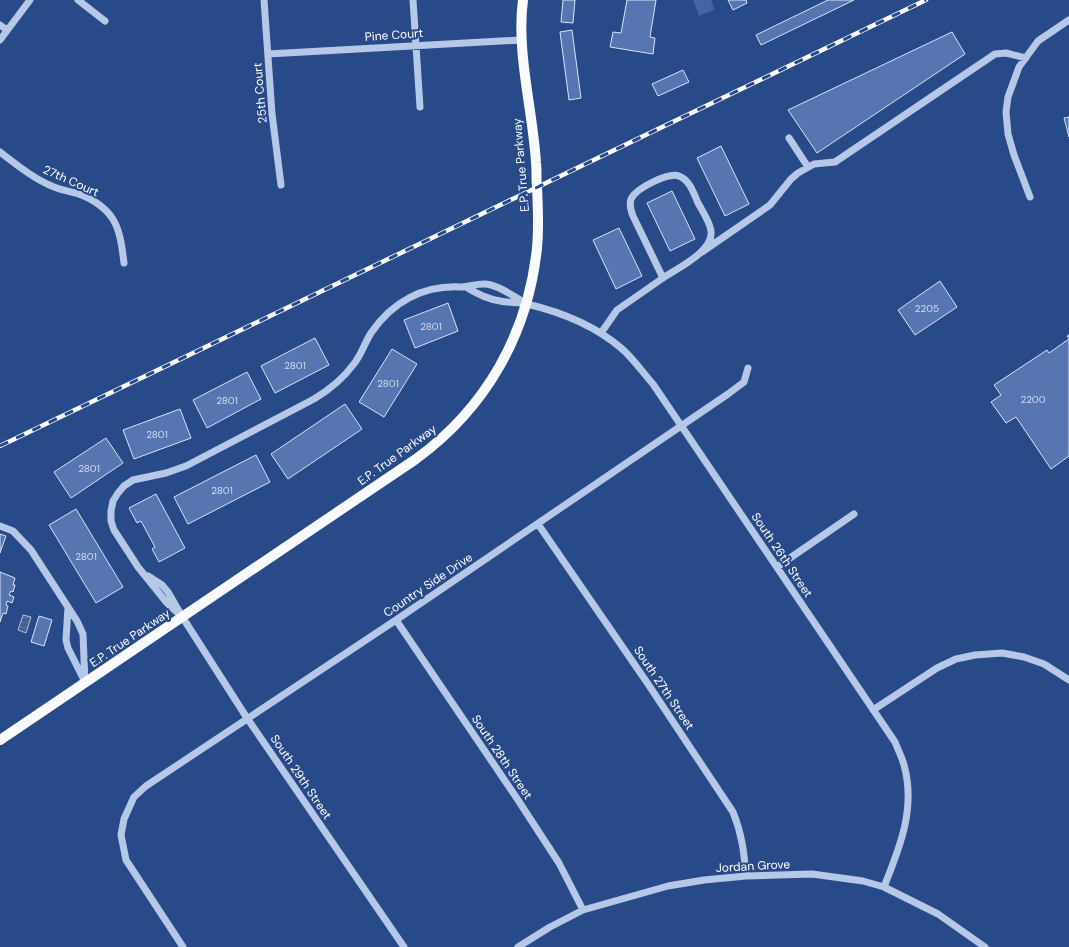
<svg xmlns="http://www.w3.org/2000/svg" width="1069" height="947" font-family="'DM Sans',sans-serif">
<defs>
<pattern id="water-rules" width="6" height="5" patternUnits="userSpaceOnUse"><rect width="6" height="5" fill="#485f8c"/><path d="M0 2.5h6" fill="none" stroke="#63779d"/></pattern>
</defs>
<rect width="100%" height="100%" fill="#294a88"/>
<!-- green -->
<path fill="#4165a6" d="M 693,0 L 711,0 L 714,8 L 714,10 L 699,16 Z"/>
<!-- water -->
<path fill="url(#water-rules)" stroke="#abc2e8" d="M 23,615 L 31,617 L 26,633 L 18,630 Z"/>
<!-- building -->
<path fill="#5675b1" stroke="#dae4f7" d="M 563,0 L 575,0 L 573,23 L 561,22 Z
M 627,0 L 656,0 L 650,37 L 655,38 L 653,54 L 610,47 L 613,32 L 621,33 Z
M 728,0 L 746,0 L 747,3 L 733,10 Z
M 828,0 L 854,0 L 761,45 L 756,35 Z
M 572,30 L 581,98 L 569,100 L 560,32 Z
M 952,32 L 965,54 L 817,153 L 788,110 Z
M 683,70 L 689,82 L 658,96 L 652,84 Z
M 1069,117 L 1069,137 L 1064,118 Z
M 721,146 L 749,204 L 725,216 L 697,158 Z
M 672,191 L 695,239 L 670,251 L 647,203 Z
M 619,228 L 642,276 L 616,289 L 593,240 Z
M 940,281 L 957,307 L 915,335 L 898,310 Z
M 448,303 L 458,331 L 415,348 L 404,320 Z
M 1069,335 L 1069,456 L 1051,469 L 1016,417 L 1006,423 L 991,402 L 1001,395 L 994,385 L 1047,350 L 1049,353 L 1069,339 L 1067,336 Z
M 315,338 L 329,365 L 275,393 L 261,366 Z
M 392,349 L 417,364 L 384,417 L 359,402 Z
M 247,372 L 261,399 L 207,428 L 193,400 Z
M 345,404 L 362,429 L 288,479 L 271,454 Z
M 180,409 L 191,438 L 134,459 L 123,430 Z
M 106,438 L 123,463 L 71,498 L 54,472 Z
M 256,455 L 270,482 L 188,524 L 174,497 Z
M 156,494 L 185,548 L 159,562 L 152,549 L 155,547 L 141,521 L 137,523 L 129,508 Z
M 76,509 L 123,587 L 96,603 L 49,525 Z
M 0,534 L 6,536 L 0,553 Z
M 0,572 L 15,578 L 13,585 L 15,585 L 13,592 L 11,591 L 9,595 L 14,597 L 12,603 L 7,601 L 6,605 L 8,606 L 6,614 L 3,613 L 0,622 Z
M 39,616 L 52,620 L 44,646 L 31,642 Z"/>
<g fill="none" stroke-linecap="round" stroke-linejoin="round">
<!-- minor -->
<path stroke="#b6c8e8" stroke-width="7" d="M 78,0 L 105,21
M 264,0 L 272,114 L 281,185
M 413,0 L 420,107
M 0,25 L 7,30
M 0,40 L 30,0
M 268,54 L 521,40
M 789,138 L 808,167
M 0,152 C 17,165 34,179 54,187 C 64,191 75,192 84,196 C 117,211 120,230 124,263
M 1030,197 L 1014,155 L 1008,134 L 1006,112 L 1008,97 L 1019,67 L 1038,41 L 1069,20
M 702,252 L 770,205 L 791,179 L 798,173 L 814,164 L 835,162 L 995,54 L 1006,53 L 1026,58
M 466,287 C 477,294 487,299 500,301 C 509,303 518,302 527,304 C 561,312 594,325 621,348 C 633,358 643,373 653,384 L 895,742 C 898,750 902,757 904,765 C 916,808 900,847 884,887
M 601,333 L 617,310 L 663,278 L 633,216 C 631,211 629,205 631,199 C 636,188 669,172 679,176 C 690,180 694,194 698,203 C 703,212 710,222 711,231 C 714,251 678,268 663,278
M 538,524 L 648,684 L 733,812 C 742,834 744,852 746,876
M 0,526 L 13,531 L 31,550 L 77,621 L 83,634 L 85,683
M 777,567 L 854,514
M 148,576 L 162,585 L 168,592 L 183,618 L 247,718 L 404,947
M 68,607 L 66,640 L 68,648 L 83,678
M 183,618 L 167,603 L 138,567 L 114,530 L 111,521 L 111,511 L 113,501 L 118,493 L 124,486 L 133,480 L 166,473 L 186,466 L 314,399 C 329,390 342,380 353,365 C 361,356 364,344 371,333 C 392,302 423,285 461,287 C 469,287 475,284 483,284 C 495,283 513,296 524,302
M 396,620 L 516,797 L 559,863 L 583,910
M 873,710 L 937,668 L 956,659 L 975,655 L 1002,653 L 1024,657 L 1044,664 L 1069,680
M 183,947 L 126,860 L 121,835 L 124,819 L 134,797 L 146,786 L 396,620 L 728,394 L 744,382 L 748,368
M 518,947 L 550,927 L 583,910 L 668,886 L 704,880 L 746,876 L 812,874 L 863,881 L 884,887 L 938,914 L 985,947"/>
<!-- major -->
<path stroke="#f8fafe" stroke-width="10" d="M 0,740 L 416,459 C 486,408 528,334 537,248 C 539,227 538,207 537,187 C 536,179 537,171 536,163 C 533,111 516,52 523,0"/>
<!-- rail casing -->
<g stroke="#fff" stroke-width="4.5">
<path id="rail" d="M 0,446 L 926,0"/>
</g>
<!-- rail -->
<use href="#rail" stroke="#294a88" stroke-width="3" stroke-dasharray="9" stroke-linecap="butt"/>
</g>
<g text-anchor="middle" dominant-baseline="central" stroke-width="4" stroke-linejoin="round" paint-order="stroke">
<!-- number labels -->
<g font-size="10" fill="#d5dcec">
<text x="927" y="308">2205</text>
<text x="431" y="326">2801</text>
<text x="295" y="365">2801</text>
<text x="388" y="383">2801</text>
<text x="1033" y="399">2200</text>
<text x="227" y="400">2801</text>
<text x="157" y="434">2801</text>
<text x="89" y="468">2801</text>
<text x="222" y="490">2801</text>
<text x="86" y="556">2801</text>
</g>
<!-- street labels -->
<g font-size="12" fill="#fff" stroke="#294a88">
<text transform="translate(394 35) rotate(-4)">Pine Court</text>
<text transform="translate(260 93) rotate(-95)">25th Court</text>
<text transform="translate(521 165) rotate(-95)">E.P. True Parkway</text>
<text transform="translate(71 181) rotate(24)">27th Court</text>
<text transform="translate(397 455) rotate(-36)">E.P. True Parkway</text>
<text transform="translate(782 555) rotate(56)">South 26th Street</text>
<text transform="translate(428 585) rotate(-34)">Country Side Drive</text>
<text transform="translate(130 638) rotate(-34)">E.P. True Parkway</text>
<text transform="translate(664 688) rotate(56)">South 27th Street</text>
<text transform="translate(502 757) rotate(56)">South 28th Street</text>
<text transform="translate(301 777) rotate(56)">South 29th Street</text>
<text transform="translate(753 866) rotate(-3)">Jordan Grove</text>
</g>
</g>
</svg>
